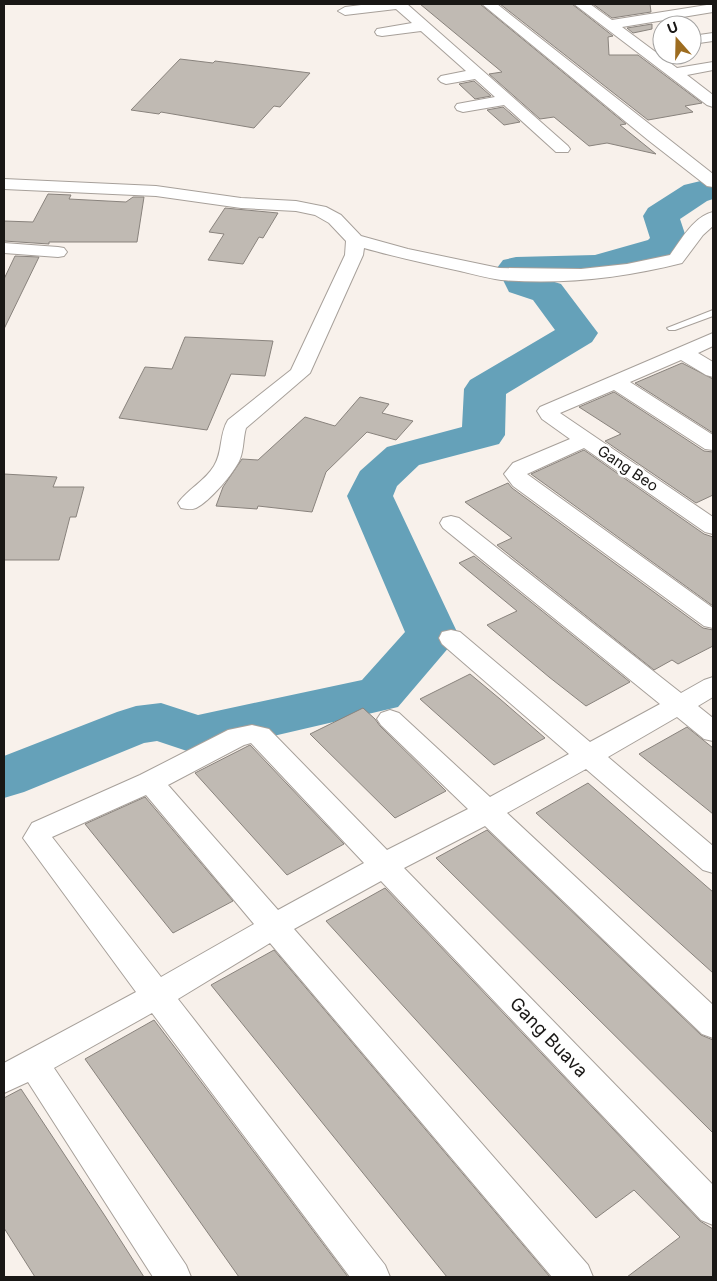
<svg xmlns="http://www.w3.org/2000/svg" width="717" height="1281" font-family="Inter,sans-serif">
<rect width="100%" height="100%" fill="#f8f1eb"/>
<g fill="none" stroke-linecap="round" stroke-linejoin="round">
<!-- river -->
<path fill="#65a1b9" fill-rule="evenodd" d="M 713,178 L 713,199 L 707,201 L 680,219 L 687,240 L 674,256 L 609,274 L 596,277 L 545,279 L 561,284 L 598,333 L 592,342 L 506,394 L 505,435 L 499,444 L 419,465 L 397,486 L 393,496 L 458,634 L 450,646 L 398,707 L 196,754 L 157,741 L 144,743 L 24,792 L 4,798 L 4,756 L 117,712 L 136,706 L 161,703 L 198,715 L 362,680 L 405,632 L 347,496 L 360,471 L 387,447 L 462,427 L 464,389 L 470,380 L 555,330 L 533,300 L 509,292 L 497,268 L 503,260 L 516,257 L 595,255 L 648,240 L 650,238 L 643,216 L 648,208 L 684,185 Z"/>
</g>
<!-- building -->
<path fill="#c0bab3" stroke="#89837d" d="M 420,4 L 480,4 L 626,124 L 620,125 L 656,154 L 607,143 L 589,146 L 554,117 L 540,119 L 489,74 L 502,72 Z
M 500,4 L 572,4 L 613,36 L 608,37 L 609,55 L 638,55 L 702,103 L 685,106 L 693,112 L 648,120 Z
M 593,4 L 650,4 L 651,12 L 612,18 Z
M 652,24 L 652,29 L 633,33 L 627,28 Z
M 180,59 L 213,63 L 215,61 L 310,73 L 280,107 L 274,106 L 254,128 L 161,112 L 159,114 L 131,110 Z
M 474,81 L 491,96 L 475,99 L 459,84 Z
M 503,107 L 520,122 L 504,125 L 487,110 Z
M 48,194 L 71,195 L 69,199 L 126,202 L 133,197 L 144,197 L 137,242 L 49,242 L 49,244 L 4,241 L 4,221 L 33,222 Z
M 225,208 L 278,213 L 263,238 L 259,237 L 243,264 L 208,260 L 224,234 L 209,232 Z
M 15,256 L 39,257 L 4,329 L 4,279 Z
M 185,337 L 273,341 L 265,376 L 231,374 L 207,430 L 119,418 L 145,367 L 172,369 Z
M 682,363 L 713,379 L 713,433 L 635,383 Z
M 614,392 L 704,451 L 713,452 L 713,495 L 696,503 L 605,441 L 621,434 L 579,407 Z
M 360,397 L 389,404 L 382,413 L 413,421 L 396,440 L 367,432 L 326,472 L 312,512 L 258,506 L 257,509 L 216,506 L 223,487 L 242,459 L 258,460 L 305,417 L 335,426 Z
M 584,450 L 704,534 L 713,537 L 713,606 L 531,474 Z
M 4,474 L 57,477 L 53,487 L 84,487 L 76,517 L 70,517 L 59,560 L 4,560 Z
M 508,483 L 512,488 L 703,628 L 713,630 L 713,646 L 678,664 L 672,660 L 654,670 L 497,545 L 512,538 L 465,502 Z
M 474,556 L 630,682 L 586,706 L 549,677 L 487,625 L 517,611 L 459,563 Z
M 470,674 L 500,699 L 545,738 L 494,765 L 420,699 Z
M 363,708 L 375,719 L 380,726 L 446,791 L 395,818 L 310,734 Z
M 687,727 L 713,748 L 713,814 L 639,754 Z
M 250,745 L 344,844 L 287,875 L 195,773 Z
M 588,783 L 713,892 L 713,973 L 536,813 Z
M 145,797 L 233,901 L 173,933 L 85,824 Z
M 487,830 L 701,1035 L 713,1040 L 713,1133 L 436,858 Z
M 385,888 L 700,1221 L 713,1229 L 713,1277 L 627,1277 L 680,1237 L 634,1190 L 596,1218 L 326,921 Z
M 274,950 L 550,1277 L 447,1277 L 211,985 Z
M 154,1020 L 211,1095 L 348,1277 L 239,1277 L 85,1059 Z
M 21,1089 L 105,1216 L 144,1277 L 35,1277 L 4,1228 L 4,1098 Z"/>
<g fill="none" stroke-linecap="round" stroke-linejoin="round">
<!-- service casing -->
<g stroke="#a7a09a" stroke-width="2">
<path id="service" d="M 713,310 L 713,316 L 675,330 L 669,330 L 667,328 Z"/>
</g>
<!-- minor casing -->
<g stroke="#a7a09a" stroke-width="2">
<path id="minor" d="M 369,4 L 407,4 L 568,146 L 570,149 L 568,152 L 556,152 L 504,105 L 463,112 L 457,110 L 455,107 L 457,104 L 495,97 L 475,79 L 446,84 L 441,82 L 438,79 L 441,76 L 466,71 L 421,31 L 382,36 L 377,35 L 375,32 L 377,29 L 412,23 L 396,9 L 345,15 L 338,11 L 345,7 Z
M 482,4 L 497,4 L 713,174 L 713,187 L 707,186 L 648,140 Z
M 574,4 L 590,4 L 612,20 L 713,4 L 713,12 L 622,27 L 677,68 L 713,62 L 713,70 L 687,75 L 713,95 L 713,107 L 707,105 Z
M 713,33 L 713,41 L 692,44 L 692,36 Z
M 4,179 L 156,186 L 241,198 L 296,201 L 326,207 L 341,215 L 361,236 L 408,249 L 499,268 L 581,269 L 627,264 L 670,255 C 681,240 694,216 713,212 L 713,226 L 703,235 L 682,263 C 623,278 563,285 501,280 C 487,278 473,274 460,271 C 428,264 395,257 364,248 L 363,255 L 310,373 L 246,428 C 243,438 244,449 240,459 C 235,472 209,502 196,508 C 191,510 186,509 181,508 L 178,503 C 188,489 205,481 214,466 C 223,452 219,434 228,420 L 291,370 L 345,255 L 346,241 L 329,223 L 315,215 L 296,211 L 241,208 L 156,196 L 4,189 Z
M 4,243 L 58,247 L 64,248 L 67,252 L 64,256 L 58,257 L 4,253 Z
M 713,333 L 713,346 L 698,353 L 713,362 L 713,377 L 706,375 L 681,360 L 630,382 L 713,435 L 713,450 L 705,449 L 614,390 L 560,413 L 713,517 L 713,534 L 705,532 L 584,448 L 527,474 L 713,608 L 713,628 L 704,626 L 513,486 L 504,474 L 513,463 L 570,439 L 542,419 L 537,411 L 540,407 Z
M 451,516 L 459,518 L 681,693 L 704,680 L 713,677 L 713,697 L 698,706 L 713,718 L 713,741 L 704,739 L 677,717 L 608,757 L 713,846 L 713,873 L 703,870 L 586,769 L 507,813 L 713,1005 L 713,1038 L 702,1034 L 485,826 L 404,868 L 713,1185 L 713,1225 L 701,1220 L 381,881 L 294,929 L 588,1265 L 593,1277 L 552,1277 L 270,943 L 178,999 L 385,1265 L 390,1277 L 350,1277 L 152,1013 L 54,1068 L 186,1265 L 191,1277 L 153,1277 L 28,1082 L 4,1093 L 4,1063 L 136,992 L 23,838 L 32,823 L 140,775 L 228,730 L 252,725 L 269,729 L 387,850 L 468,809 L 381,725 L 377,719 L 381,713 L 390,710 L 399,713 L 490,797 L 569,754 L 442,644 L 439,638 L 442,632 L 451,630 L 460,632 L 590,742 L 660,704 L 443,528 L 440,523 L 443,518 ZM 251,743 L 364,863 L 278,910 L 168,785 L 244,745 ZM 146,795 L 254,924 L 161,977 L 52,837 Z"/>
</g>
<!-- service -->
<use href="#service" fill="#fff" fill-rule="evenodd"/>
<!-- minor -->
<use href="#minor" fill="#fff" fill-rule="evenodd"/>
</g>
<g text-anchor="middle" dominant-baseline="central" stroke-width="5" stroke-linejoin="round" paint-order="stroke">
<!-- street labels -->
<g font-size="15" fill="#191715" stroke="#fff">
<text transform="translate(628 468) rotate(34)">Gang Beo</text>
</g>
<!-- near-street labels -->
<g font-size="18" fill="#191715" stroke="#fff">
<text transform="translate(549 1037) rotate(46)">Gang Buava</text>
</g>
</g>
<!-- border -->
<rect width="717" height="1281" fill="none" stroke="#191715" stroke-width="10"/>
<!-- north arrow -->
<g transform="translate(677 40) rotate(340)"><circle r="24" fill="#ffffff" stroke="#a3a2a1"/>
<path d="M0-4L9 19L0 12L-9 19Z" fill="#9d6c20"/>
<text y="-8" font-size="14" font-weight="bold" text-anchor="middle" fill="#191715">U</text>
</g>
</svg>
